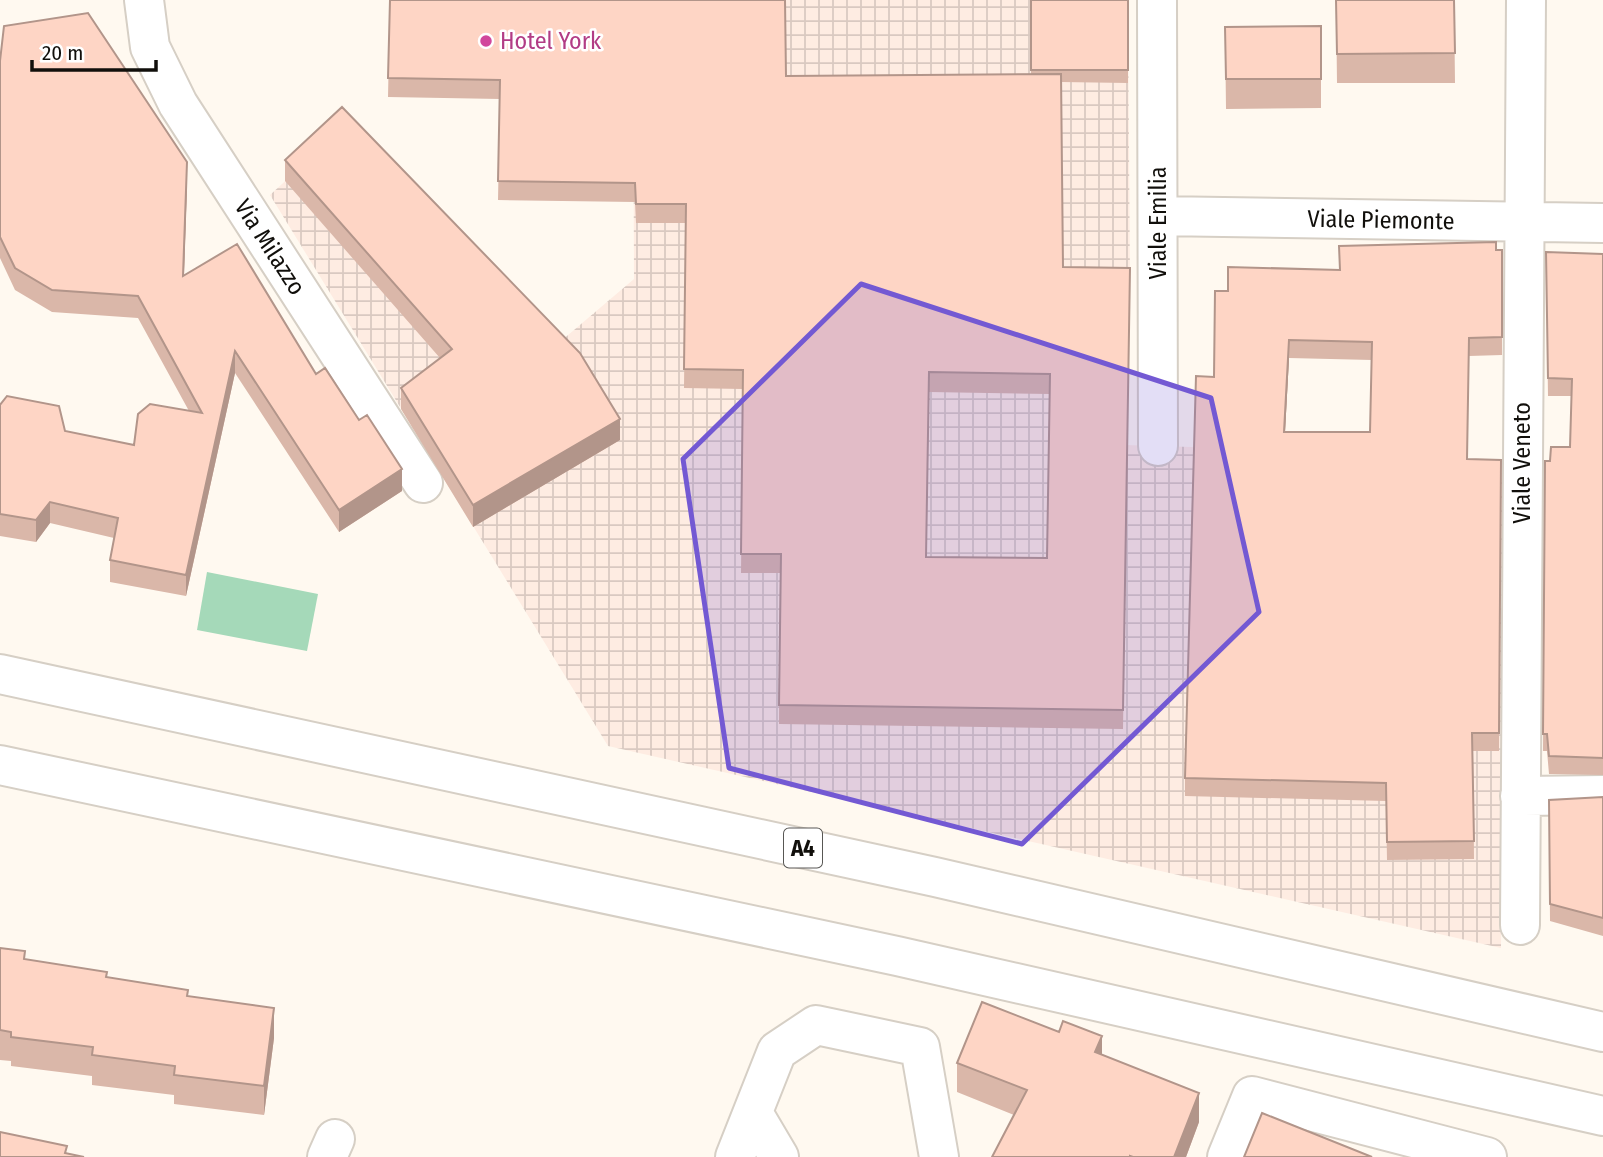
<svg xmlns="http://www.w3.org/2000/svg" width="1603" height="1157" font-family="'Fira Sans Condensed',sans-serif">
<defs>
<pattern id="industrial-grid" width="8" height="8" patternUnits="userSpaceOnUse" patternTransform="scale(1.75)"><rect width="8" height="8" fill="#feece2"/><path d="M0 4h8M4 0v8" fill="none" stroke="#d9c9c1"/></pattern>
</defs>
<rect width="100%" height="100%" fill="#fff9f0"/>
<!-- industrial -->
<path fill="url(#industrial-grid)" d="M 633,0 L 1128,0 L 1130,287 L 1126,445 L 1284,450 L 1348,476 L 1505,478 L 1501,948 L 608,746 L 270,195 L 342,129 L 554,347 L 634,279 Z"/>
<!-- green -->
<path fill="#a5d9b9" d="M 207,572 L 318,594 L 307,651 L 197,630 Z"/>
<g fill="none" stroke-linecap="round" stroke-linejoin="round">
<!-- minor casing -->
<g stroke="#d6cfc5" stroke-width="42">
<path id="minor" d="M 144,0 L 150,47 L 178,104 L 423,483
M 1157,0 L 1158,446
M 1159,216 L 1603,223
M 1520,796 L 1603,795
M 1520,925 L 1526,0
M 753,1113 L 779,1157
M 327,1157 L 335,1139
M 735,1157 L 777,1051 L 816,1025 L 920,1047 L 939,1157
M 1227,1157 L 1252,1096 L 1487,1157"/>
</g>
<!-- motorway casing -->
<g stroke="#d6cfc5" stroke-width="42">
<path id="motorway" d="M 0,674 L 935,877 L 1603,1032
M 0,765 L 897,956 L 1603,1116"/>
</g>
<!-- minor -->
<use href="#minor" stroke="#fff" stroke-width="38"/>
<!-- motorway -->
<use href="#motorway" stroke="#fff" stroke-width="38"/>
</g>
<!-- wall -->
<path fill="#dab7a9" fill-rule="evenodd" d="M 390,0 L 786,76 L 1031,75 L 1031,0 L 1128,0 L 1128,83 L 1061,82 L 1063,267 L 1130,268 L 1123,729 L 779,724 L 780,573 L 741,573 L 743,389 L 684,388 L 686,223 L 636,223 L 635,202 L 498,200 L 500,99 L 388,97 ZM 929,392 L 1050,394 L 1047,558 L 926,557 Z
M 1336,0 L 1454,0 L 1455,83 L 1337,83 Z
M 1321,26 L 1321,108 L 1226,109 L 1225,27 Z
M 0,61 L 187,184 L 184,276 L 316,374 L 402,491 L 339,532 L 235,373 L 186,596 L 110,582 L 110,560 L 114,538 L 50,523 L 36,542 L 0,536 L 0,405 L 65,431 L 134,445 L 189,411 L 138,318 L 52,312 L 15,290 L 0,258 Z
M 285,160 L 620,440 L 473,527 L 401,409 L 401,388 L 440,358 L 285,181 Z
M 1339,246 L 1502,250 L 1502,355 L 1469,356 L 1467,459 L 1501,460 L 1499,751 L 1473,751 L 1474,859 L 1387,860 L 1386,801 L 1185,796 L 1185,778 L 1214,377 L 1228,291 L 1339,270 ZM 1289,358 L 1372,360 L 1370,432 L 1285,432 Z
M 1546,252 L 1603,254 L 1603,775 L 1549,774 L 1547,751 L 1543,751 L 1545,461 L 1550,461 L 1570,447 L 1572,396 L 1548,396 Z
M 1603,797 L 1603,936 L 1550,921 L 1549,800 Z
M 0,948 L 25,959 L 188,996 L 274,1038 L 264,1115 L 174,1104 L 174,1095 L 92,1085 L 92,1076 L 11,1066 L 11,1061 L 0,1060 Z
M 1102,1054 L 1199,1122 L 1186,1157 L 992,1157 L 1014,1115 L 957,1092 L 957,1063 Z"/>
<!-- shaded-wall -->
<path fill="#b2958a" d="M 187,162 L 187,184 L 183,298 L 183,276 Z
M 1289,340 L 1289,358 L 1284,450 L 1284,432 Z
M 235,351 L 235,373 L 186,596 L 186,575 Z
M 620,419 L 620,440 L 473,527 L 473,505 Z
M 402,469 L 402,491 L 339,532 L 339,510 Z
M 50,502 L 50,523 L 36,542 L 36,520 Z
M 274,1008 L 274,1038 L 264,1115 L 264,1086 Z
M 1102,1036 L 1102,1065 L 1095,1052 Z
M 1199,1093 L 1199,1122 L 1186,1157 L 1174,1157 Z"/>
<!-- building -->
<path fill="#fed5c5" stroke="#b2958a" stroke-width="2" fill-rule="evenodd" d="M 390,0 L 785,0 L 786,76 L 1061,74 L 1063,267 L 1130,268 L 1123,710 L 779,705 L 781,554 L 741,554 L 743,370 L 684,369 L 686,204 L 636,204 L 635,183 L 498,181 L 500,80 L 388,78 ZM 929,372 L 1050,374 L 1047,558 L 926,557 Z
M 1031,0 L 1128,0 L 1128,70 L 1031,70 Z
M 1336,0 L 1454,0 L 1455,53 L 1337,54 Z
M 88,13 L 187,162 L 183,276 L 237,244 L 316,374 L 325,368 L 359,420 L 367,415 L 402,469 L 339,510 L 235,351 L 186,575 L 110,560 L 118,518 L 50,502 L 36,520 L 0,514 L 0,405 L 7,396 L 59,406 L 65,431 L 134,445 L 138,414 L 150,404 L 202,413 L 138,296 L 52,290 L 15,268 L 0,237 L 0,61 L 4,26 Z
M 1321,26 L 1321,79 L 1226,79 L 1225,27 Z
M 342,107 L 580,353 L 620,419 L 473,505 L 401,388 L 452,349 L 285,160 Z
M 1496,242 L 1496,250 L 1502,250 L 1502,337 L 1469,338 L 1467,459 L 1501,460 L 1499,733 L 1472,733 L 1474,841 L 1387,842 L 1386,783 L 1185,778 L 1196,376 L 1214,377 L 1215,291 L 1228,291 L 1228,267 L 1340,270 L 1339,246 ZM 1289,340 L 1372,342 L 1370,432 L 1284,432 Z
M 1546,252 L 1603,254 L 1603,758 L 1549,756 L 1547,734 L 1543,734 L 1545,461 L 1550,461 L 1551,447 L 1570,447 L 1572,379 L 1548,378 Z
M 1603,797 L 1603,918 L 1550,904 L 1549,800 Z
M 0,948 L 25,951 L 24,959 L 107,972 L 106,977 L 188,990 L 187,996 L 274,1008 L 264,1086 L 174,1075 L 175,1066 L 92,1055 L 93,1047 L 11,1037 L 11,1032 L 0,1030 Z
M 982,1002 L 1059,1032 L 1063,1021 L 1102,1036 L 1095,1052 L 1199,1093 L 1174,1157 L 1133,1157 L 1130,1156 L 1130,1157 L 992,1157 L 1027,1090 L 957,1063 Z
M 1262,1113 L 1372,1157 L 1244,1157 Z
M 0,1132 L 67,1146 L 65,1153 L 84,1157 L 0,1157 Z"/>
<!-- marked area -->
<path fill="#7359d3" fill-opacity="0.2" stroke="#7359d3" stroke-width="5" stroke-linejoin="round" d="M 861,284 L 1211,398 L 1259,612 L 1022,844 L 729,768 L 683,459 Z"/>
<!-- markers -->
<circle fill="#d1479c" stroke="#fff" stroke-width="2.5" cx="486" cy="41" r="7"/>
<g text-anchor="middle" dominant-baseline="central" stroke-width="5" stroke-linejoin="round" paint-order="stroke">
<!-- shield labels -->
<rect fill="#fff" stroke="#585754" stroke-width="2" x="784" y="828.5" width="38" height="39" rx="5"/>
<g font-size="23" font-weight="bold" fill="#110f0b">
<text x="803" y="848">A4</text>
</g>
<!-- hotel labels -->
<g font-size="24" fill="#b23c85" stroke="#fff" text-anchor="start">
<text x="500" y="41">Hotel York</text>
</g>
<!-- street labels -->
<g font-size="24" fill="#110f0b" stroke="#fff">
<text transform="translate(1381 220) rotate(1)">Viale Piemonte</text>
<text transform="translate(1158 223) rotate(-90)">Viale Emilia</text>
<text transform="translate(270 247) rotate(57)">Via Milazzo</text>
<text transform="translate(1522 463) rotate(-90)">Viale Veneto</text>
</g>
</g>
<!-- scale -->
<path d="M32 60v10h124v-10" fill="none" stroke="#110f0b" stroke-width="3.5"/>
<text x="42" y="60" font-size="21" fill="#110f0b" stroke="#ffffff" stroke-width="5" paint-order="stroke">20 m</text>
</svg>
